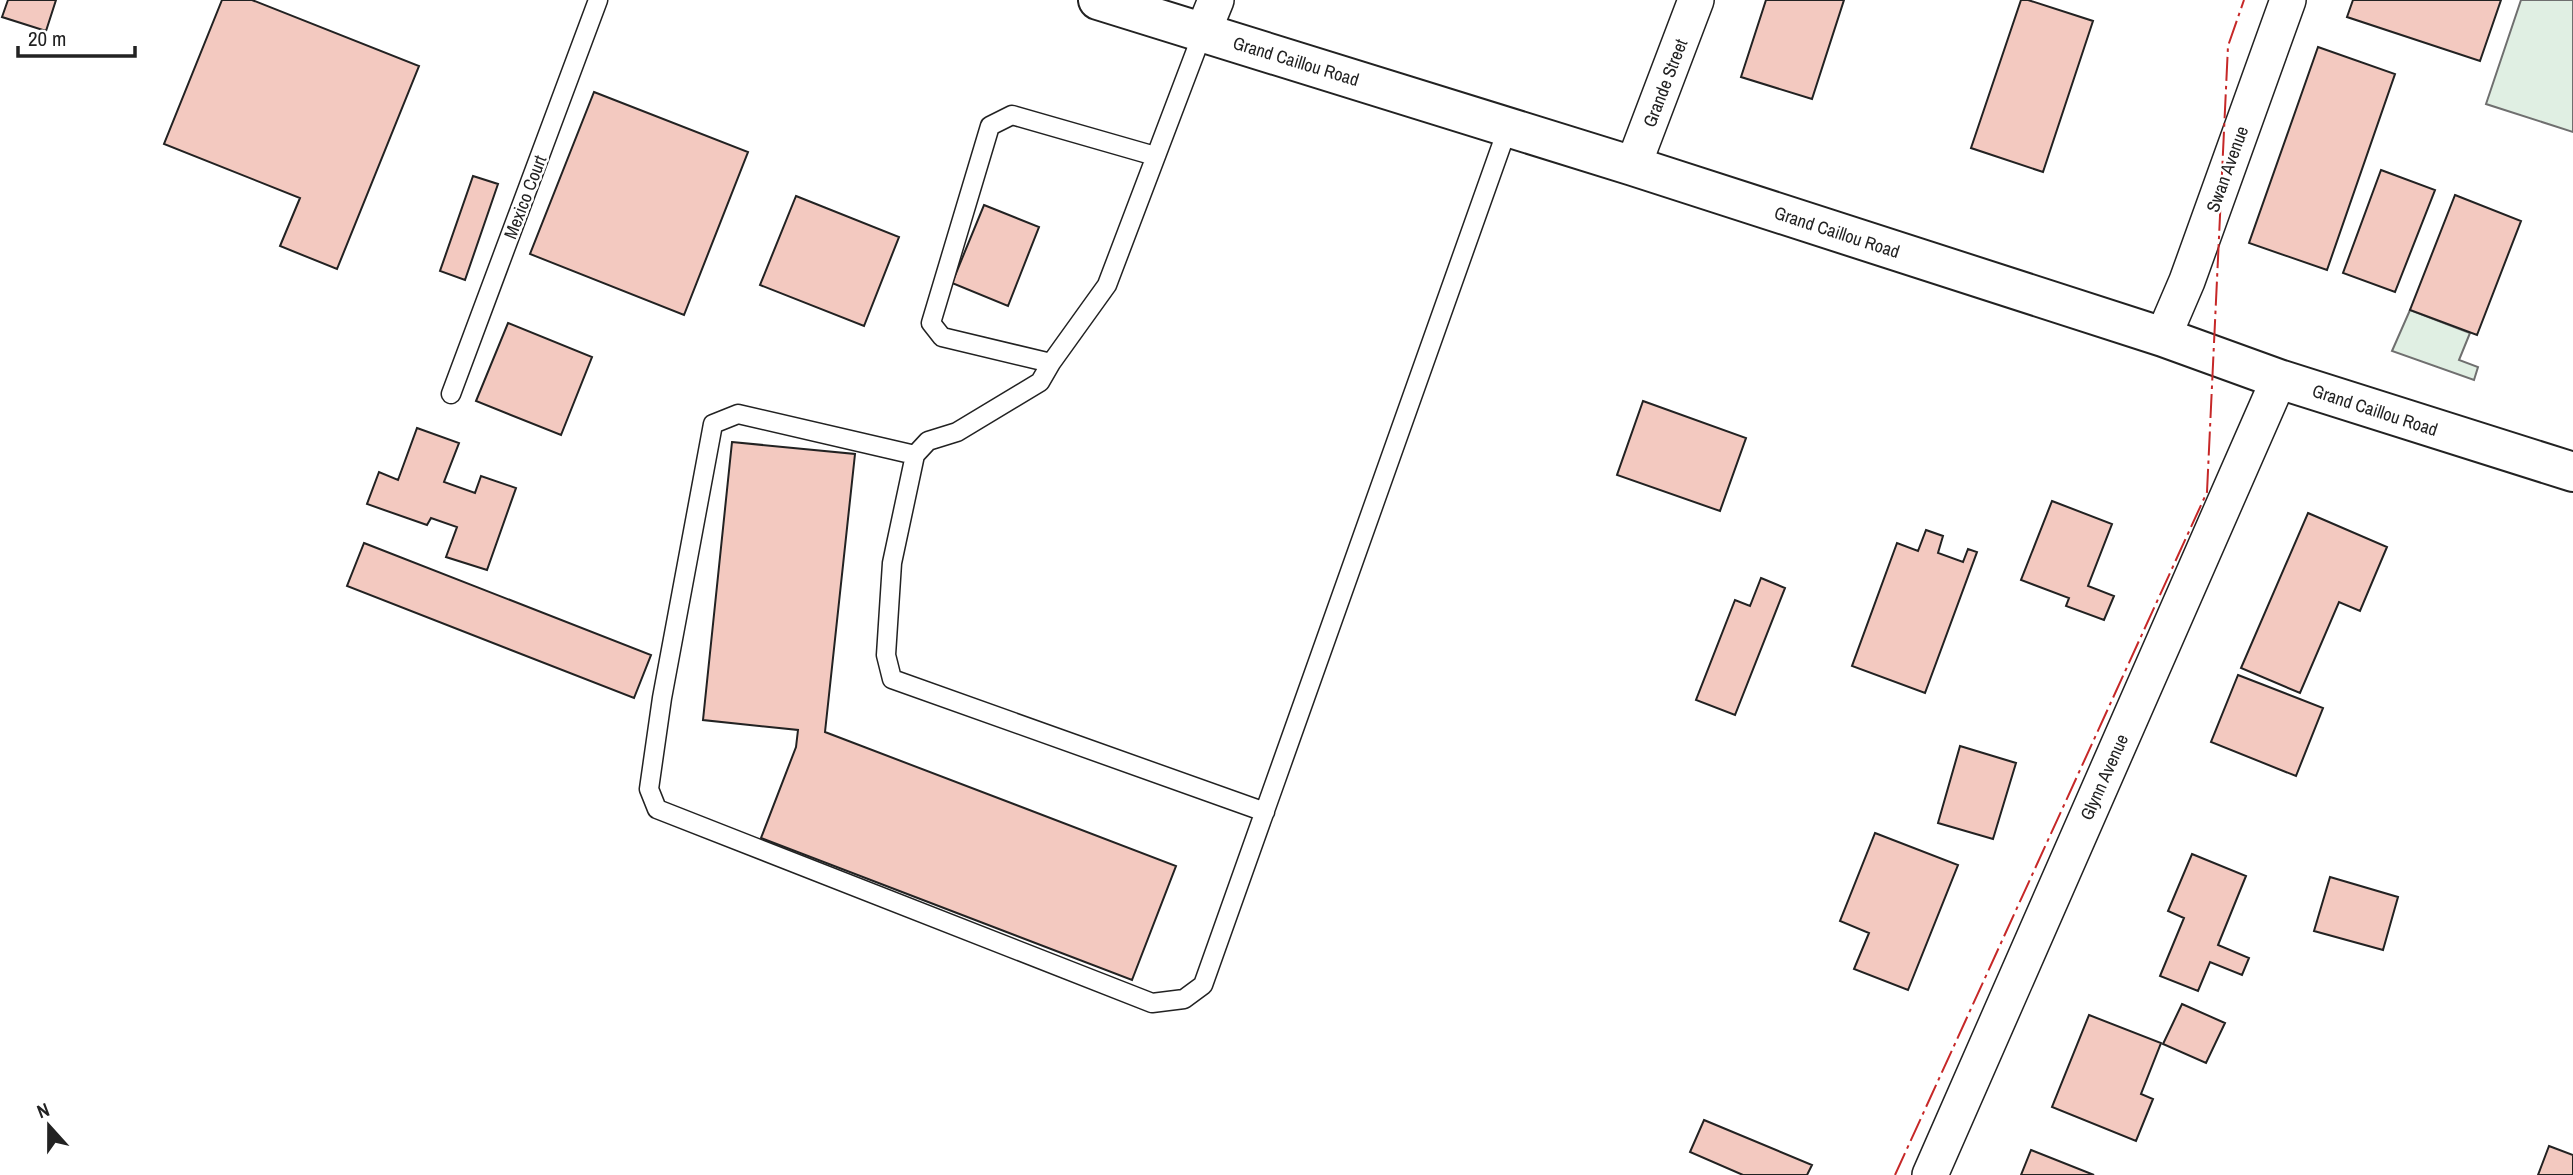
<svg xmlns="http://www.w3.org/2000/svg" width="2573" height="1175" font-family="'Archivo Narrow',sans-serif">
<rect width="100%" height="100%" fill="#fff"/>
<!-- green -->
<path fill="#e0efe3" stroke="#6f6f6f" stroke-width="2" d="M 2521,0 L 2573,0 L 2573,132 L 2486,104 Z
M 2410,310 L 2470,333 L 2459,360 L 2478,367 L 2474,380 L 2392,351 Z"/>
<!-- building -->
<path fill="#f3c9c0" stroke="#222" stroke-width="2" d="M 8,0 L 56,0 L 46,31 L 2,17 Z
M 222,0 L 252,0 L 419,66 L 337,269 L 280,246 L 300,198 L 164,144 Z
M 1766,0 L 1844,0 L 1812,99 L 1741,77 Z
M 2021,0 L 2028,0 L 2093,21 L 2043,172 L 1971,148 Z
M 2353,0 L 2501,0 L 2480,61 L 2347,17 Z
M 2318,47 L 2395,74 L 2327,270 L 2249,243 Z
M 594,92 L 748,152 L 684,315 L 530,254 Z
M 2381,170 L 2435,190 L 2395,292 L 2343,273 Z
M 473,176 L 498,184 L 465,280 L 440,271 Z
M 2455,195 L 2521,221 L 2477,335 L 2410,310 Z
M 796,196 L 899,237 L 864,326 L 760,285 Z
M 984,205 L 1039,227 L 1008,306 L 952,283 Z
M 508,323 L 592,357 L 561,435 L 476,401 Z
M 1643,401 L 1746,438 L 1720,511 L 1617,475 Z
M 417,428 L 459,443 L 444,482 L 475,493 L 481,476 L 516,488 L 487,570 L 446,557 L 457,527 L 431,518 L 427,525 L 367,504 L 379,472 L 398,480 Z
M 732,442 L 855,454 L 825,732 L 1176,866 L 1132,980 L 761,838 L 796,747 L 798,730 L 703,720 Z
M 2052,501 L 2112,524 L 2088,586 L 2114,596 L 2104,620 L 2066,606 L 2069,598 L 2021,580 Z
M 2308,513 L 2387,547 L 2360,611 L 2339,602 L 2300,693 L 2241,668 Z
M 1926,530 L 1943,536 L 1938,553 L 1963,562 L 1968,549 L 1977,552 L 1925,693 L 1852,666 L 1897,543 L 1918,551 Z
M 364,543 L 651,655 L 634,698 L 347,586 Z
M 1761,578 L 1785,588 L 1735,715 L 1696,700 L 1735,600 L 1750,606 Z
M 2238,675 L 2323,708 L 2296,776 L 2211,742 Z
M 1960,746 L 2016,763 L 1993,839 L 1938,823 Z
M 1875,833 L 1958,865 L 1908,990 L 1854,969 L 1869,933 L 1840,921 Z
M 2192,854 L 2246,876 L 2218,945 L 2249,958 L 2242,975 L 2210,962 L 2198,991 L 2160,976 L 2184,918 L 2168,911 Z
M 2330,877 L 2398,897 L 2383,950 L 2314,931 Z
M 2182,1004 L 2225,1023 L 2206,1063 L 2163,1044 Z
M 2089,1015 L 2161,1043 L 2141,1094 L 2153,1099 L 2136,1141 L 2052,1107 Z
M 1704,1120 L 1812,1165 L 1807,1175 L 1743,1175 L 1690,1152 Z
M 2549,1146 L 2573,1155 L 2573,1175 L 2538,1175 Z
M 2031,1150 L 2094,1175 L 2021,1175 Z"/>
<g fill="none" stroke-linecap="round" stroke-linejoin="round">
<!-- lane casing -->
<g stroke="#222" stroke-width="21">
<path id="lane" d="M 1203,32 L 1107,285 L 1051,363 L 1040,382 L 957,432 L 928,441 L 915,455 L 892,563 L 886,655 L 892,679 L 1265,812
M 1051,363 L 942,337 L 931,323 L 990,126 L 1012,115 L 1155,156
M 451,394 L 598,0
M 915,455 L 738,414 L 713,424 L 662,698 L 649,789 L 657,809 L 1152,1003 L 1184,999 L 1203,985 L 1508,127"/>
</g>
<!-- street casing -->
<g stroke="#222" stroke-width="38">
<path id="street" d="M 1203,32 L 1216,0
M 1633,166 L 1696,0
M 2163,337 L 2187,281 L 2288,0
M 1930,1175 L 2279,379"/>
</g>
<!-- secondary casing -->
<g stroke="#222" stroke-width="42">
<path id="secondary" d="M 1098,0 L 1633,166 L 2163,337 L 2279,379 L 2573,472"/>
</g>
<!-- lane -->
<use href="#lane" stroke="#fff" stroke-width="18"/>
<!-- street -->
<use href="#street" stroke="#fff" stroke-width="35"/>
<!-- secondary -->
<use href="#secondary" stroke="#fff" stroke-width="38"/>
<!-- power -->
<path stroke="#c62828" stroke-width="2" stroke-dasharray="24 5 3.5 5" stroke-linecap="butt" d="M 1895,1175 L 2207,492 L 2228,46 L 2244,0"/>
</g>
<g text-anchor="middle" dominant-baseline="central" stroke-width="5" stroke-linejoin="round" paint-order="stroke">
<!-- street labels -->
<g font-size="18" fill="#222" stroke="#fff">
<text transform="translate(1296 61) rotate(17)">Grand Caillou Road</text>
<text transform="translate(1665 83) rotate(-69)">Grande Street</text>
<text transform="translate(2227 169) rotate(-70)">Swan Avenue</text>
<text transform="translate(525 197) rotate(-69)">Mexico Court</text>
<text transform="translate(1837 232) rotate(18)">Grand Caillou Road</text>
<text transform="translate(2375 410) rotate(18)">Grand Caillou Road</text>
<text transform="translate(2104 777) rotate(-66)">Glynn Avenue</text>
</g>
</g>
<!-- north arrow -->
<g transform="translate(49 1126) rotate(339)" stroke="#ffffff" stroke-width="5" paint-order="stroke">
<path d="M0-5L12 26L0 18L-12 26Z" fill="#222222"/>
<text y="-10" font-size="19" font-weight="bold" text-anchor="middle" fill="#222222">N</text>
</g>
<!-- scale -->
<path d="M18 46v10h117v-10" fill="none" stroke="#222222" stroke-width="3.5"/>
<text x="28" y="46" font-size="21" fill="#222222" stroke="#ffffff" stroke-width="5" paint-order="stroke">20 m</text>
</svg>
